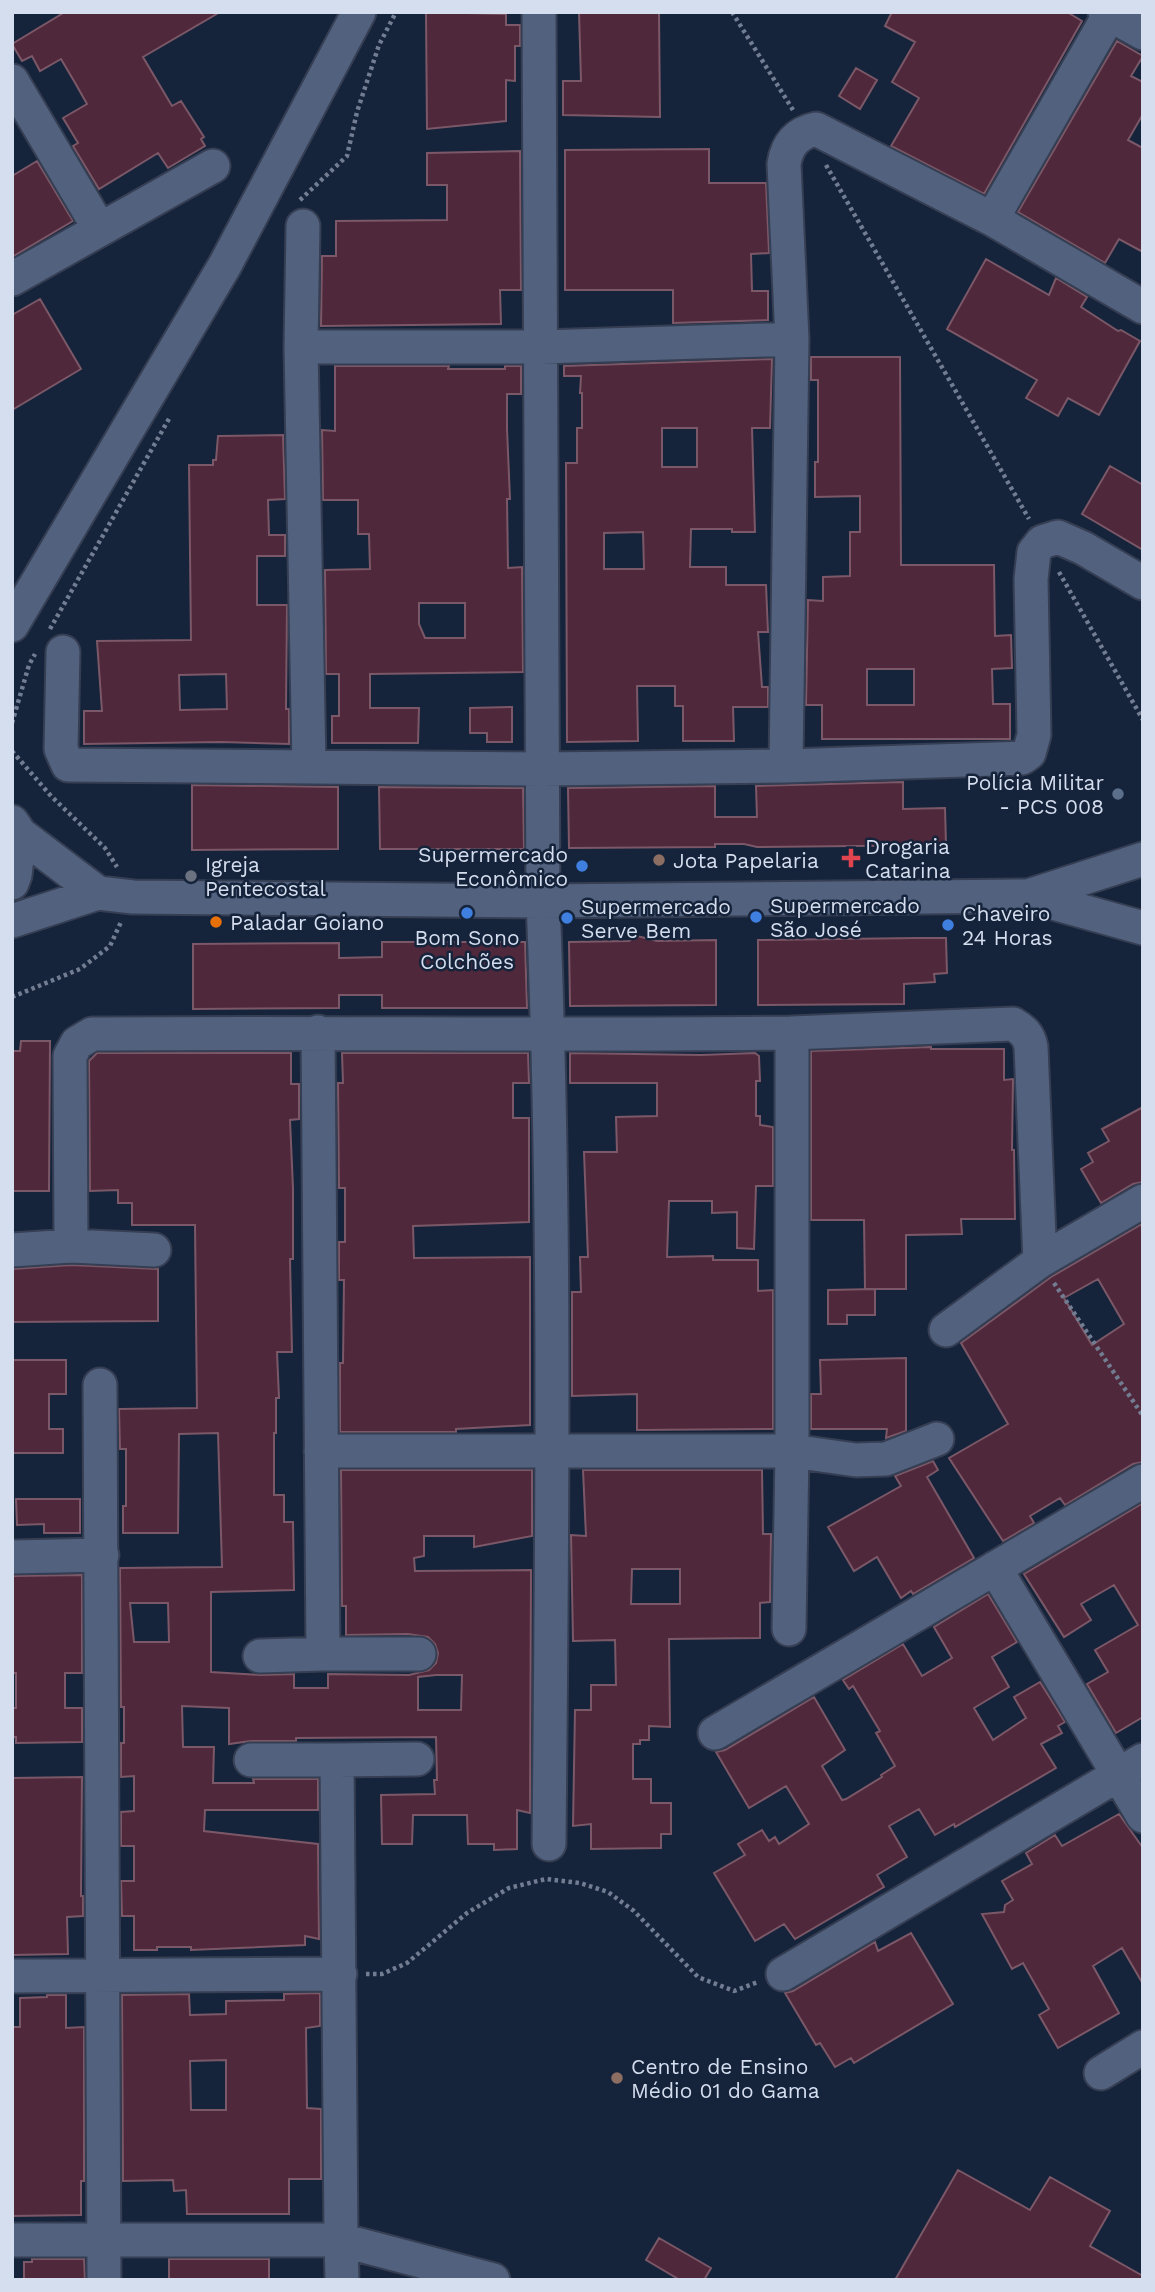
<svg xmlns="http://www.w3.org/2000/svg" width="1155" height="2292" font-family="'Work Sans',sans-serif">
<rect width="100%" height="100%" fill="#15233b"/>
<!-- building -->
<path fill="#50283b" stroke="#7b5867" stroke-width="2" fill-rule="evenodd" d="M 65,12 L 220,12 L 143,57 L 172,106 L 181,101 L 204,137 L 201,139 L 205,146 L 168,168 L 158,153 L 99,189 L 73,146 L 78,143 L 63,118 L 87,104 L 74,81 L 61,59 L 40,71 L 32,56 L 22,61 L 12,44 Z
M 426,12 L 506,14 L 506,25 L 520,25 L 520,46 L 515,46 L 515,81 L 506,80 L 506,121 L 427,129 Z
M 579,12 L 659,12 L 660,117 L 563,115 L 563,81 L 581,81 Z
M 892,12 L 1067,12 L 1082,21 L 984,194 L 891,146 L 919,98 L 892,82 L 915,42 L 885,26 Z
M 1117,41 L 1143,56 L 1131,76 L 1143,82 L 1143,114 L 1128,140 L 1143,148 L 1143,252 L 1119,239 L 1105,263 L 1018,212 Z
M 856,68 L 877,80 L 860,109 L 839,96 Z
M 709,149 L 709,183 L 766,183 L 769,253 L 751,254 L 752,291 L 768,291 L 768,320 L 673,323 L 673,290 L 565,290 L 565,150 Z
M 520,151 L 521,290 L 500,290 L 501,324 L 321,326 L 322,256 L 336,256 L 336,221 L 447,220 L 447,185 L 427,185 L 427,153 Z
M 37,161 L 73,221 L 12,257 L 12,176 Z
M 986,259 L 1049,295 L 1056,278 L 1087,297 L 1081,307 L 1118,331 L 1121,330 L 1140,341 L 1099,415 L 1068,398 L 1058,416 L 1026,398 L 1037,380 L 947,329 Z
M 40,299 L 81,369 L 12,410 L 12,315 Z
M 811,357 L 900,357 L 901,565 L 994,565 L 995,636 L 1011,635 L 1012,668 L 992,669 L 993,704 L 1010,704 L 1010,739 L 822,739 L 822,705 L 806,705 L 808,600 L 823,601 L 823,577 L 850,576 L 850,532 L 860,532 L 860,496 L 815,497 L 815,462 L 818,462 L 818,380 L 811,380 ZM 867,669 L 914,669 L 914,705 L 867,705 Z
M 772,359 L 770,428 L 752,428 L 755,532 L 732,532 L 732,529 L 691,529 L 690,567 L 726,567 L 726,585 L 766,585 L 768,632 L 758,632 L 762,687 L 768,687 L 768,707 L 733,707 L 734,741 L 683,741 L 683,706 L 675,706 L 675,686 L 637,686 L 638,741 L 567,742 L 566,463 L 577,463 L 577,428 L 582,428 L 582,393 L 580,393 L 581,376 L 564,376 L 564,366 ZM 662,428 L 697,428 L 697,467 L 662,467 ZM 643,532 L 644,569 L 604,569 L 604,533 Z
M 335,366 L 449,366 L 448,369 L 505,369 L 505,366 L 521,366 L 521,394 L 507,394 L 507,429 L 510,499 L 507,499 L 508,568 L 522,567 L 523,672 L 370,674 L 370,708 L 419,708 L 418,743 L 332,743 L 332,716 L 339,716 L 339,674 L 326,674 L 325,570 L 370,569 L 369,534 L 358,534 L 358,500 L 323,500 L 322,430 L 335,431 ZM 419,603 L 465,603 L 465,638 L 425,638 L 419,624 Z
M 283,435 L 285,499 L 268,500 L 269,535 L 285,535 L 285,556 L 257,556 L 257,605 L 287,605 L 286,709 L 289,709 L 289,744 L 221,742 L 84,744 L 84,711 L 102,711 L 97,641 L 191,640 L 189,465 L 213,465 L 213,460 L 216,460 L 218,436 ZM 226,674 L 227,709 L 180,710 L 179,675 Z
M 1110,466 L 1143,485 L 1143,550 L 1082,514 Z
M 512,707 L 512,742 L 487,742 L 487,733 L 470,733 L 470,708 Z
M 903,782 L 903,809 L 945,808 L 946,845 L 757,847 L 744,844 L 715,844 L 715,847 L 569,848 L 568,788 L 715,786 L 715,817 L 757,817 L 756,786 Z
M 192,785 L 338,787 L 338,849 L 192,850 Z
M 379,787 L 523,788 L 524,849 L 380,849 Z
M 637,936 L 657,941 L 716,940 L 716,1005 L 570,1006 L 569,942 L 629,941 Z
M 917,938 L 946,938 L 947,973 L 934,974 L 935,982 L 904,984 L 904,1004 L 758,1005 L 758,940 Z
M 382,942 L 525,942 L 527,1008 L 382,1008 L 382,995 L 339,995 L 339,1008 L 193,1009 L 193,944 L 339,943 L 339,958 L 382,957 Z
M 21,1041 L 50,1041 L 49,1191 L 12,1191 L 12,1051 L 20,1051 Z
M 931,1047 L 931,1049 L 1004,1049 L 1004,1080 L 1013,1079 L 1012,1150 L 1014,1150 L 1015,1219 L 961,1219 L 962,1234 L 906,1235 L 906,1289 L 865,1289 L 864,1220 L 811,1220 L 811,1051 Z
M 97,1053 L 291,1053 L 291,1084 L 299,1084 L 299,1119 L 290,1120 L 293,1188 L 293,1259 L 290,1259 L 292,1352 L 277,1352 L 279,1398 L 276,1398 L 276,1433 L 274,1433 L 274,1495 L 284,1495 L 284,1522 L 293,1522 L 294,1590 L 211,1592 L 211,1672 L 261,1675 L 294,1674 L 294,1688 L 328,1688 L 328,1674 L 409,1675 L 429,1670 L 436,1663 L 438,1653 L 435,1644 L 428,1637 L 408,1634 L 346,1635 L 346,1606 L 342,1606 L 341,1470 L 532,1470 L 532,1536 L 474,1547 L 474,1536 L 424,1536 L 424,1556 L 414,1558 L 415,1571 L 531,1570 L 530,1813 L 517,1810 L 517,1849 L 494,1850 L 494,1844 L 468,1844 L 467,1815 L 413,1815 L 412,1844 L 382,1844 L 381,1795 L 435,1794 L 434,1780 L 437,1780 L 436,1737 L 296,1738 L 296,1741 L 251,1741 L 229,1744 L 229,1708 L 182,1706 L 183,1747 L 214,1747 L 213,1783 L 254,1783 L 253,1779 L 318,1779 L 318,1810 L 205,1810 L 204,1831 L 318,1844 L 319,1939 L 305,1936 L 305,1945 L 191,1950 L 191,1947 L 157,1947 L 157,1950 L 134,1950 L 134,1916 L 122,1916 L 121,1881 L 134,1881 L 134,1846 L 121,1846 L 121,1812 L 134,1811 L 134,1776 L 121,1777 L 121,1743 L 124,1743 L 124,1707 L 121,1707 L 120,1568 L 222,1567 L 219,1467 L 218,1433 L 179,1434 L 178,1533 L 123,1533 L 123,1506 L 126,1506 L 126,1449 L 120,1449 L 119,1409 L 197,1408 L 195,1225 L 132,1225 L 132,1203 L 118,1203 L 118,1190 L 90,1191 L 89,1061 ZM 130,1603 L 168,1603 L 169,1642 L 134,1642 ZM 436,1675 L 462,1675 L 461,1710 L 418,1710 L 418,1677 Z
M 342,1053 L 528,1053 L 529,1083 L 513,1083 L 513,1118 L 529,1118 L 529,1222 L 413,1226 L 414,1258 L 530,1257 L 530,1425 L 456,1429 L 456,1432 L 340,1432 L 340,1363 L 343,1363 L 344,1280 L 339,1280 L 339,1242 L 345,1242 L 345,1188 L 339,1188 L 338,1083 L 343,1083 Z
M 570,1053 L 701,1055 L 755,1053 L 759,1056 L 760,1081 L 756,1081 L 756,1116 L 760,1116 L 760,1125 L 773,1127 L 773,1186 L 756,1186 L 754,1249 L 737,1248 L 737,1212 L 712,1213 L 712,1201 L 669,1201 L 667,1257 L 713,1256 L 713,1260 L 758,1260 L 758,1291 L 773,1290 L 773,1429 L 637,1430 L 637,1394 L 572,1396 L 572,1292 L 581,1292 L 580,1257 L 588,1257 L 584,1152 L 617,1152 L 616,1117 L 657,1116 L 657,1083 L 570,1083 Z
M 1143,1107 L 1143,1182 L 1133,1184 L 1101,1203 L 1081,1169 L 1093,1162 L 1088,1153 L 1109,1141 L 1102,1129 Z
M 1142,1224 L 1143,1462 L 1133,1464 L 1065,1505 L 1060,1498 L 1030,1516 L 1034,1523 L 1003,1541 L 949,1458 L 1008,1424 L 961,1343 L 1051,1277 ZM 1098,1279 L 1124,1324 L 1092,1345 L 1064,1298 Z
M 71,1265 L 158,1269 L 158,1321 L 12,1322 L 12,1269 Z
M 875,1289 L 875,1315 L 847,1315 L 847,1324 L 828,1324 L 828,1290 Z
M 906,1358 L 906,1431 L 886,1438 L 887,1429 L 811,1429 L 811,1394 L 821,1394 L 820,1360 Z
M 12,1360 L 66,1360 L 66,1394 L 49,1394 L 49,1429 L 63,1429 L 63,1453 L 12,1453 Z
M 933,1461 L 938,1470 L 927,1477 L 974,1558 L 913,1594 L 911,1591 L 901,1598 L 877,1557 L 854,1571 L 828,1527 L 901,1486 L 895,1476 Z
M 583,1470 L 762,1470 L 763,1534 L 771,1534 L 770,1602 L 760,1603 L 760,1638 L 669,1639 L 670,1727 L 649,1726 L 649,1740 L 640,1740 L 640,1744 L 633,1744 L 633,1779 L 651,1779 L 651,1803 L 671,1803 L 671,1834 L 661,1834 L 661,1848 L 591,1849 L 591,1824 L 573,1826 L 575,1710 L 591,1710 L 591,1685 L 616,1685 L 615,1640 L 573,1641 L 571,1535 L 586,1536 ZM 632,1569 L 680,1569 L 680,1604 L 631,1604 Z
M 16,1499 L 80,1499 L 80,1533 L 44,1533 L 44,1524 L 17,1525 Z
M 1143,1503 L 1143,1717 L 1116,1733 L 1087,1684 L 1108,1672 L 1095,1650 L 1138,1625 L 1114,1585 L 1081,1604 L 1091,1620 L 1064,1637 L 1024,1574 Z
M 82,1575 L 82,1673 L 65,1673 L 65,1708 L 82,1708 L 82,1742 L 16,1743 L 16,1737 L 12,1737 L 12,1708 L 16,1708 L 16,1673 L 12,1673 L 12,1576 Z
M 988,1594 L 1017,1642 L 992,1657 L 1009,1687 L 974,1708 L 993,1740 L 1026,1718 L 1014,1697 L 1040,1682 L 1065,1722 L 1058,1726 L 1062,1733 L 1041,1744 L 1056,1768 L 955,1827 L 954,1824 L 935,1835 L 919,1809 L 889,1826 L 907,1857 L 877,1875 L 884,1887 L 795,1939 L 784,1924 L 755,1941 L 714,1873 L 745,1855 L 738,1844 L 762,1830 L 769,1841 L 775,1837 L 779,1844 L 809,1824 L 786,1786 L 749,1808 L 716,1752 L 725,1750 L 814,1697 L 845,1750 L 822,1766 L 842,1800 L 846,1799 L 882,1777 L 881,1775 L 895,1766 L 876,1733 L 880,1731 L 853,1686 L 849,1689 L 843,1680 L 903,1644 L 922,1676 L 952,1658 L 934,1627 Z
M 82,1777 L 81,1896 L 83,1896 L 83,1916 L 67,1917 L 68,1954 L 13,1955 L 12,1778 Z
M 1119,1814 L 1143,1848 L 1143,1984 L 1122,1948 L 1093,1966 L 1119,2013 L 1058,2048 L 1039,2015 L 1049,2009 L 1023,1963 L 1012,1969 L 982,1914 L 1004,1912 L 1005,1905 L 1013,1900 L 1002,1881 L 1032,1864 L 1026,1853 L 1055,1835 L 1062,1846 Z
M 911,1933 L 953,2004 L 854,2063 L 851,2058 L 835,2067 L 820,2043 L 816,2045 L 785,1993 L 793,1991 L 875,1942 L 878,1951 Z
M 320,1993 L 320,2026 L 306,2028 L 307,2108 L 321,2109 L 321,2179 L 289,2179 L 289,2214 L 187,2214 L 186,2190 L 174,2191 L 173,2180 L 123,2181 L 122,1995 L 189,1994 L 190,2015 L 226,2014 L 226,2001 L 284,2000 L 284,1994 ZM 226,2060 L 226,2110 L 191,2110 L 190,2061 Z
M 47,1995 L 66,1995 L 66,2028 L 84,2027 L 84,2181 L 81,2181 L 81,2215 L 12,2216 L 12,2027 L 20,2027 L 20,1998 L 47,1997 Z
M 958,2170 L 1030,2210 L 1050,2177 L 1110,2211 L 1090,2246 L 1143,2276 L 1143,2280 L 895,2280 Z
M 659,2238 L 711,2268 L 704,2280 L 680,2280 L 646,2260 Z
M 32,2259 L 84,2259 L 85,2280 L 24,2280 L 24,2262 L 32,2262 Z
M 169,2259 L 269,2259 L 269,2280 L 169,2280 Z"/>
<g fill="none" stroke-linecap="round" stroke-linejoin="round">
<!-- minor casing -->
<g stroke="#353e52" stroke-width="37">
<path id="minor" d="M 539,12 L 543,901 C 556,1216 552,1530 549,1844
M 1105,12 L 1143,33
M 12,81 L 99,228
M 992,219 L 1143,307
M 303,226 L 301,347 L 309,766
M 12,279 L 213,166
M 301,347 L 541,347 L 792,339
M 12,625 L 225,265 L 359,12
M 63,652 L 61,749 L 68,765 L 543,769 L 786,766 L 1022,758 L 1029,753 L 1034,735 L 1031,579 L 1034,552 L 1042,542 L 1058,537 L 1083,548 L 1143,583
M 786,766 L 792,339 L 784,164 C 787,145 797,133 816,129 L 992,219 L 1111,12
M 12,822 L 20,834 L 15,875 L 12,883
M 20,834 L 98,893
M 1028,896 L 1143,859
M 12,921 L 98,893 L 133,897 L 543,901 L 1028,896 L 1143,928
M 318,1032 L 323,1654 L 419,1654
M 792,1033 L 1013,1024 C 1023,1030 1029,1035 1031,1047 L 1040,1261
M 71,1246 L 154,1250
M 12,1250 L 71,1246 L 70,1056 L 77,1043 L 92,1034 C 325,1032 559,1036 792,1033 L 792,1451 L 789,1629
M 946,1330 L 1040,1261 L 1143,1201
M 100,1385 L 104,2280
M 321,1451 L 792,1451 L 856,1460 L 886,1459 L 937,1439
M 12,1557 L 102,1555
M 995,1568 L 1143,1816
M 260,1656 L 323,1654
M 715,1733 L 1143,1481
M 417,1759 L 337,1760 L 341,2240 L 493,2280
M 251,1760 L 337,1760
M 783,1974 L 1143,1760
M 12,1976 L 340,1974
M 1101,2073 L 1143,2047
M 12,2240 L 341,2240 L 342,2280"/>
</g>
<!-- path -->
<path stroke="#727d92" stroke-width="4.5" stroke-dasharray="3.5 3.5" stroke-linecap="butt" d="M 732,12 L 793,110
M 826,165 L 1029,519
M 300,200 L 347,156 L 357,112 L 379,45 L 396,12
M 1059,572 L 1143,720
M 50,629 L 170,417
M 12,723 L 29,665 L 35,654
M 12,751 L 51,796 L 105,848 L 117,867
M 12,997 L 80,969 L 110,946 L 121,922
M 1054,1283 L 1143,1416
M 366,1974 L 382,1974 L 407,1963 L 467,1913 L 509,1888 L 546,1879 L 580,1883 L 608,1892 L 634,1911 L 698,1977 L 734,1991 L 758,1982"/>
<!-- minor -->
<use href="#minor" stroke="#51617e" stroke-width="33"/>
</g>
<!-- markers -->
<circle fill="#5c6f8a" stroke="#15233b" stroke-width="2.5" cx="1118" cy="794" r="7"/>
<path fill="#e0444e" stroke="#15233b" stroke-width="2.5" d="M847.5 847.5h7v7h7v7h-7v7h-7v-7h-7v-7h7z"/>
<g fill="#8d6e63" stroke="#15233b" stroke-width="2.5">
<circle cx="659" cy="860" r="7"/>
<circle cx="617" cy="2078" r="7"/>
</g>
<g fill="#3f7fe0" stroke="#15233b" stroke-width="2.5">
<circle cx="582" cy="866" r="7"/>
<circle cx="467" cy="913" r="7"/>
<circle cx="756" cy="917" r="7"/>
<circle cx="567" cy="918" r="7"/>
<circle cx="948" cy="925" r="7"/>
</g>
<circle fill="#6b7280" stroke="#15233b" stroke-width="2.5" cx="191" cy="876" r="7"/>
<circle fill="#e8710a" stroke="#15233b" stroke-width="2.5" cx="216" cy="922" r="7"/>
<g text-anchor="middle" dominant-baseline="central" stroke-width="5" stroke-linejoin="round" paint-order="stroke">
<!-- poi labels -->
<g font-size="21" fill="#d5deef" stroke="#15233b" text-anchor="start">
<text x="1104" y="782" text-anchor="end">Polícia Militar<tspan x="1104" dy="24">- PCS 008</tspan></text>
<text x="865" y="846">Drogaria<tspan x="865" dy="24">Catarina</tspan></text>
<text x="568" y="854" text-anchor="end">Supermercado<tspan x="568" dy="24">Econômico</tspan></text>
<text x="673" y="860">Jota Papelaria</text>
<text x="205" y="864">Igreja<tspan x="205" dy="24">Pentecostal</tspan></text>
<text x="770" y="905">Supermercado<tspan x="770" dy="24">São José</tspan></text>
<text x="581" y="906">Supermercado<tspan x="581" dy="24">Serve Bem</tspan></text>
<text x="962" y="913">Chaveiro<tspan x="962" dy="24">24 Horas</tspan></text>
<text x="230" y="922">Paladar Goiano</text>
<text x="467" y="937" text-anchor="middle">Bom Sono<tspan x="467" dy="24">Colchões</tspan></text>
<text x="631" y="2066">Centro de Ensino<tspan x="631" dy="24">Médio 01 do Gama</tspan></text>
</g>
</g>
<!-- border -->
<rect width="1155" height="2292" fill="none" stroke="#d5deef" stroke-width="28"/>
</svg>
